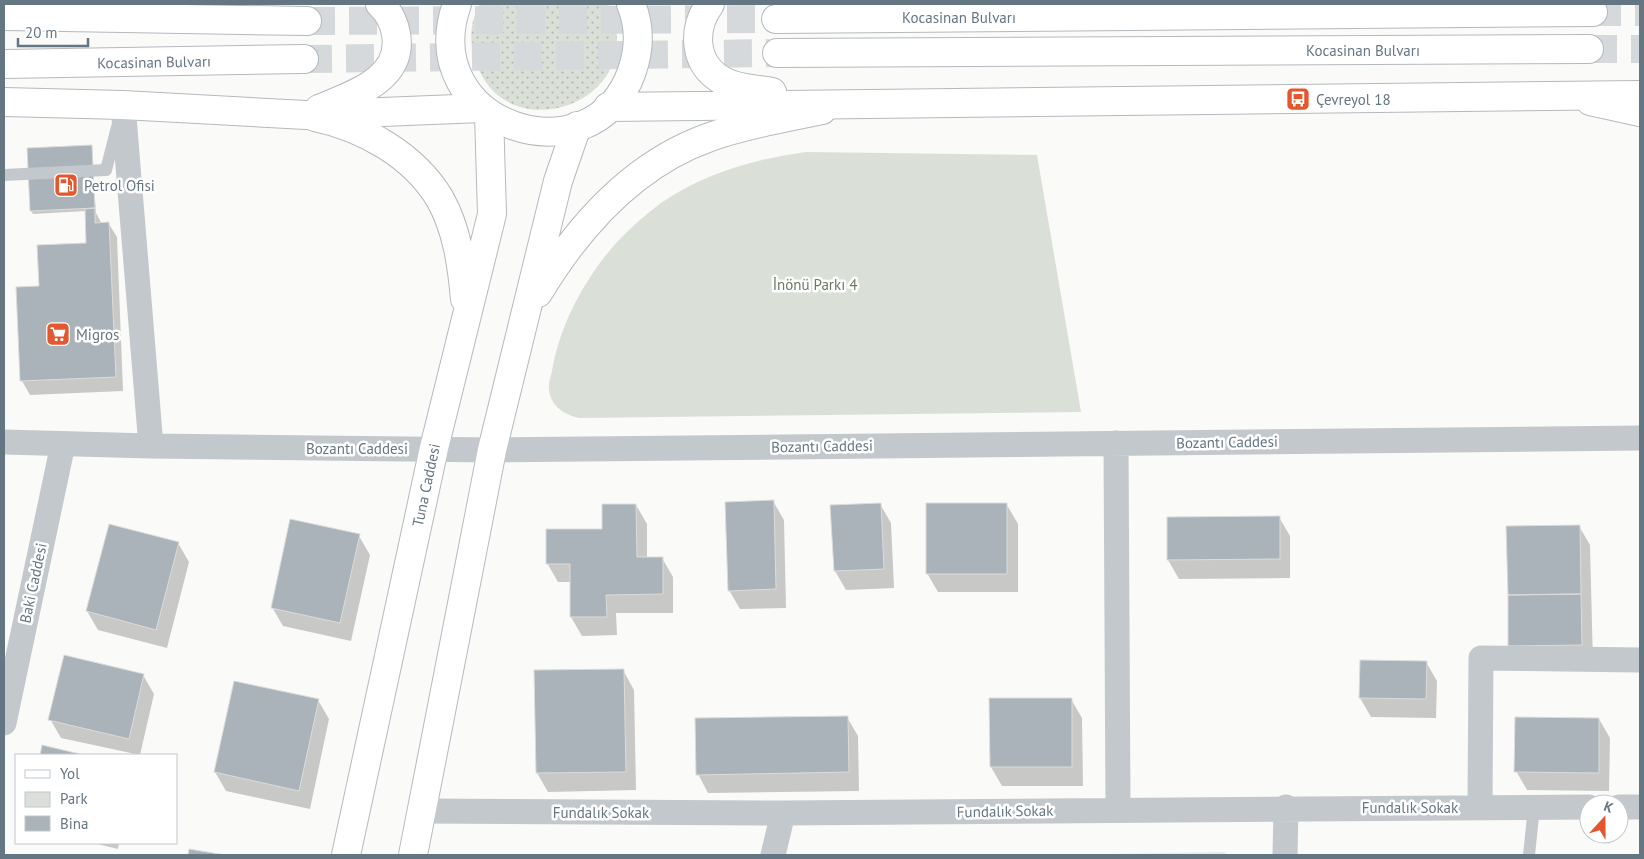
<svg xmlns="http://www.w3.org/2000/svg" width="1644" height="859" font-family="'PT Sans',sans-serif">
<defs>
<pattern id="grass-dots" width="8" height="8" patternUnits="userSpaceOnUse" patternTransform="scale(1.25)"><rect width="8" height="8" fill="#dadfd7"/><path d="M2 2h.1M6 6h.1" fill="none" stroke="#b4b9b4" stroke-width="1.8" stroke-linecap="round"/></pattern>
</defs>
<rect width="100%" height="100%" fill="#fafaf8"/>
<!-- built -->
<path fill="#e8e9e9" d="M 1224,852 L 1228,855 L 1051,855 Z"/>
<!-- grass -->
<path fill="url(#grass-dots)" d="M 480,4 L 608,4 C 656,103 499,157 474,55 C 469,38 471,19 480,4 Z"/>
<!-- park -->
<path fill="#dadfd7" d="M 806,152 L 1037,155 L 1081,412 L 579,418 C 565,415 550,406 549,389 C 548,384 551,376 552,371 C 559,329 580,288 606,255 C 622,235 641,218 661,203 C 705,173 755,159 806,152 Z"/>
<!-- shadow -->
<path fill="#0003" d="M 91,147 L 96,213 L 102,224 L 109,224 L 117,237 L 123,391 L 30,395 L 22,381 L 18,288 L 40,287 L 88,244 L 86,211 L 33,214 L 31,211 Z
M 773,501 L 784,520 L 786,608 L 740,609 L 729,590 Z
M 880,504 L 891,523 L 894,588 L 846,590 L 835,571 L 832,506 Z
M 636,505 L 647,524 L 647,558 L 662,558 L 673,577 L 673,613 L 616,613 L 617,635 L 582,636 L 571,617 L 571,582 L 558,582 L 547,563 L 604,530 Z
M 1007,505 L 1018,524 L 1018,592 L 938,592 L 927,573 Z
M 1279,517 L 1290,536 L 1290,578 L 1179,579 L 1168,560 Z
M 1579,526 L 1590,545 L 1593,664 L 1510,646 Z
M 359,536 L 370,555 L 351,641 L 283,626 L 272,607 Z
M 178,543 L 189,562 L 167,648 L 98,630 L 87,611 Z
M 1426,662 L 1437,681 L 1436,718 L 1371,717 L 1360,698 Z
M 623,670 L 634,690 L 636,790 L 548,792 L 537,773 Z
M 143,675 L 154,694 L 140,755 L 61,738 L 50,719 Z
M 1071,699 L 1082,718 L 1083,786 L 1002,786 L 991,767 Z
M 318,700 L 329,719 L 310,809 L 226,791 L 215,772 Z
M 847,717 L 858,736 L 859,791 L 708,793 L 698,774 Z
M 1599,719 L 1610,738 L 1609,791 L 1527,790 L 1516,771 Z
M 93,843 L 119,843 L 118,849 Z"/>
<!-- building -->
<path fill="#aab3b9" stroke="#dcdcda" d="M 92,145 L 95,208 L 30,211 L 27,148 Z
M 95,208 L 95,223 L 109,222 L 116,377 L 20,381 L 16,287 L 39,286 L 37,245 L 86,243 L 85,209 Z
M 774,500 L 776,589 L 728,591 L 725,502 Z
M 881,503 L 884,569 L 834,571 L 830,505 Z
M 926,503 L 1007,503 L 1007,574 L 926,574 Z
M 602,504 L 636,504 L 637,557 L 663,557 L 663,594 L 606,595 L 607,617 L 570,617 L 570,564 L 546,564 L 546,529 L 602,529 Z
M 1280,516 L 1280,559 L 1167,560 L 1167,517 Z
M 290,519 L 360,534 L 340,623 L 271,608 Z
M 109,524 L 179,542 L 156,630 L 86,611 Z
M 1580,525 L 1581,594 L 1508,595 L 1506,526 Z
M 1581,594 L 1582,645 L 1508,646 L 1508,595 Z
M 64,655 L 144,674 L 129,739 L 48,720 Z
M 1360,660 L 1427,661 L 1426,699 L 1359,698 Z
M 624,669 L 626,772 L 536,773 L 534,670 Z
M 234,681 L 319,699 L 299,791 L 214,772 Z
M 989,698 L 1072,698 L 1072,767 L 990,767 Z
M 848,716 L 849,772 L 696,775 L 695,718 Z
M 1515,717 L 1599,718 L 1599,773 L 1514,772 Z
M 42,745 L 84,755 L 40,755 Z
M 189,849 L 225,855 L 188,855 Z"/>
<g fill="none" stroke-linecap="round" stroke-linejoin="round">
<!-- trunk-tunnel -->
<path stroke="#d5d9db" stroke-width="28" stroke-dasharray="28 14" stroke-linecap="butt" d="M 1593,12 L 1640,12
M 307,21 L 776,19
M 1589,49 L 1640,49
M 304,59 L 777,53"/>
<!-- primary casing -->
<g stroke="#b5babe" stroke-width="30">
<path id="primary" d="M 1590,101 L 1640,112
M 315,117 C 363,127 414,155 440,199 C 457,229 462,265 465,299
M 538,293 C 579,225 633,164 710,137 C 746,124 785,118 822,110
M 346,855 L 434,448 L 492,214 L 489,114
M 413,855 L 492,450 L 558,181 L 577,126"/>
</g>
<!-- trunk casing -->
<g stroke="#b4b9bd" stroke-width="30">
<path id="trunk" d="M 457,4 C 414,126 593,184 632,71 C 640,48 640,26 631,4
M 710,4 C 692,29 693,64 723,81 C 737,89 756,89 772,92
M 4,16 L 307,21
M 776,19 L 1593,12
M 777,53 L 1589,49
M 4,64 L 304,59
M 4,102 L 123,105 L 306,115 L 482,108
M 608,107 L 1640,95
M 319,109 C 352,95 404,80 396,34 C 394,23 389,12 380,4"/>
</g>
<!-- service -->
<path stroke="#c3c8cc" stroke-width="12" d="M 4,175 L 106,170 L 117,127
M 1529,855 L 1534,807"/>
<!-- minor -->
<path stroke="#c3c8cc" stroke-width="25" d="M 123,105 L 151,446
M 4,442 L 151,446 L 492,450 L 1640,438
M 1116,443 L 1118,809
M 4,723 L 63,444
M 1480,807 L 1481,658 L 1640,660
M 1619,807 L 1640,807
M 422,811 L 783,813 L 1589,807
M 773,855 L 783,813
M 1285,855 L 1286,807"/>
<!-- primary -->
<use href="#primary" stroke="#fff" stroke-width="28"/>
<!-- trunk -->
<use href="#trunk" stroke="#fff" stroke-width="28"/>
</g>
<!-- icons -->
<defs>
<g id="bus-square" transform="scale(1.25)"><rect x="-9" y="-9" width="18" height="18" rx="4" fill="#e4572e" stroke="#fff"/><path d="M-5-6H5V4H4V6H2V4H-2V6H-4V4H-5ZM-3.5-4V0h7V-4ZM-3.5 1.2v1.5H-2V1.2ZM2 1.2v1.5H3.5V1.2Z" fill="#fff"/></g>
<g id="fuel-square" transform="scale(1.25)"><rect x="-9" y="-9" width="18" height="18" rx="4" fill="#e4572e" stroke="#fff"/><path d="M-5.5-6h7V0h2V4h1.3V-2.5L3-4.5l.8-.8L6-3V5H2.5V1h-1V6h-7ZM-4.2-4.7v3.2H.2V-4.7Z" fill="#fff"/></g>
<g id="supermarket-square" transform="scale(1.25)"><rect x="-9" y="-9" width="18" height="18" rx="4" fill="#e4572e" stroke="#fff"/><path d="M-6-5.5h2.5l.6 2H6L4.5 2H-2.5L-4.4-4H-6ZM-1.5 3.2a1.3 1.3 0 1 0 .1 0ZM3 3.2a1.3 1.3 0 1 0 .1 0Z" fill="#fff"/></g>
</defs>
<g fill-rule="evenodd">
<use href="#bus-square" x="1298" y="99"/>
<use href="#fuel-square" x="66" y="185"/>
<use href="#supermarket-square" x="58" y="334"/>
</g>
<g text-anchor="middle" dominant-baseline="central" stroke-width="5" stroke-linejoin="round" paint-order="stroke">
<!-- street labels -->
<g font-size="15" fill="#657683" stroke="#fff">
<text x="959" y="17">Kocasinan Bulvarı</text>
<text x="1363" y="50">Kocasinan Bulvarı</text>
<text transform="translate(154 62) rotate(-1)">Kocasinan Bulvarı</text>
<text transform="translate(1227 442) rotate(-1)">Bozantı Caddesi</text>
<text transform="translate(822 446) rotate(-1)">Bozantı Caddesi</text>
<text x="357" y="448">Bozantı Caddesi</text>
<text transform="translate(426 485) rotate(-78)">Tuna Caddesi</text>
<text transform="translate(33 583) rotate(-78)">Baki Caddesi</text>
<text x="1410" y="807">Fundalık Sokak</text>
<text transform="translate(1005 811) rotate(-1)">Fundalık Sokak</text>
<text x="601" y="812">Fundalık Sokak</text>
</g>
<!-- poi labels -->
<g font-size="15" fill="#657683" stroke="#fff" text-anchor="start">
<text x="1316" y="99">Çevreyol 18</text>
<text x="84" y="185">Petrol Ofisi</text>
<text x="76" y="334">Migros</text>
</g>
<!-- park labels -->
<g font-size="15" fill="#687a64" stroke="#fff">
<text x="815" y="284">İnönü Parkı 4</text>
</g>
</g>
<!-- border -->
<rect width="1644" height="859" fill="none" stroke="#657683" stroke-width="10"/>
<!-- legend -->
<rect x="15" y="754" width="162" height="90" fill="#ffffff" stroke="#c1c8cd"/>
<rect x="25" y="770" width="25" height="8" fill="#ffffff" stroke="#c1c8cd"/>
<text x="60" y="779" font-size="15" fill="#657683">Yol</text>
<rect x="25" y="792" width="25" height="15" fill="#dadfd7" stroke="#c1c8cd"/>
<text x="60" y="804" font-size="15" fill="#657683">Park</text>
<rect x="25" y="816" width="25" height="15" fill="#aab3b9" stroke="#c1c8cd"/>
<text x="60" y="829" font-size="15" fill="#657683">Bina</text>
<!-- north arrow -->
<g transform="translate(1604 819) rotate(21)"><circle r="24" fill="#ffffff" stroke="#c1c8cd"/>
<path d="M0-4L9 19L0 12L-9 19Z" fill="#e4572e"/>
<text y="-8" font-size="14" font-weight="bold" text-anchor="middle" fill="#657683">K</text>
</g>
<!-- scale -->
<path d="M18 38v8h70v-8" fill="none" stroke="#657683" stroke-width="2.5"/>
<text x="25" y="38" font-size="15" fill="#657683" stroke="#ffffff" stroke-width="4" paint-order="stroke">20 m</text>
</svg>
